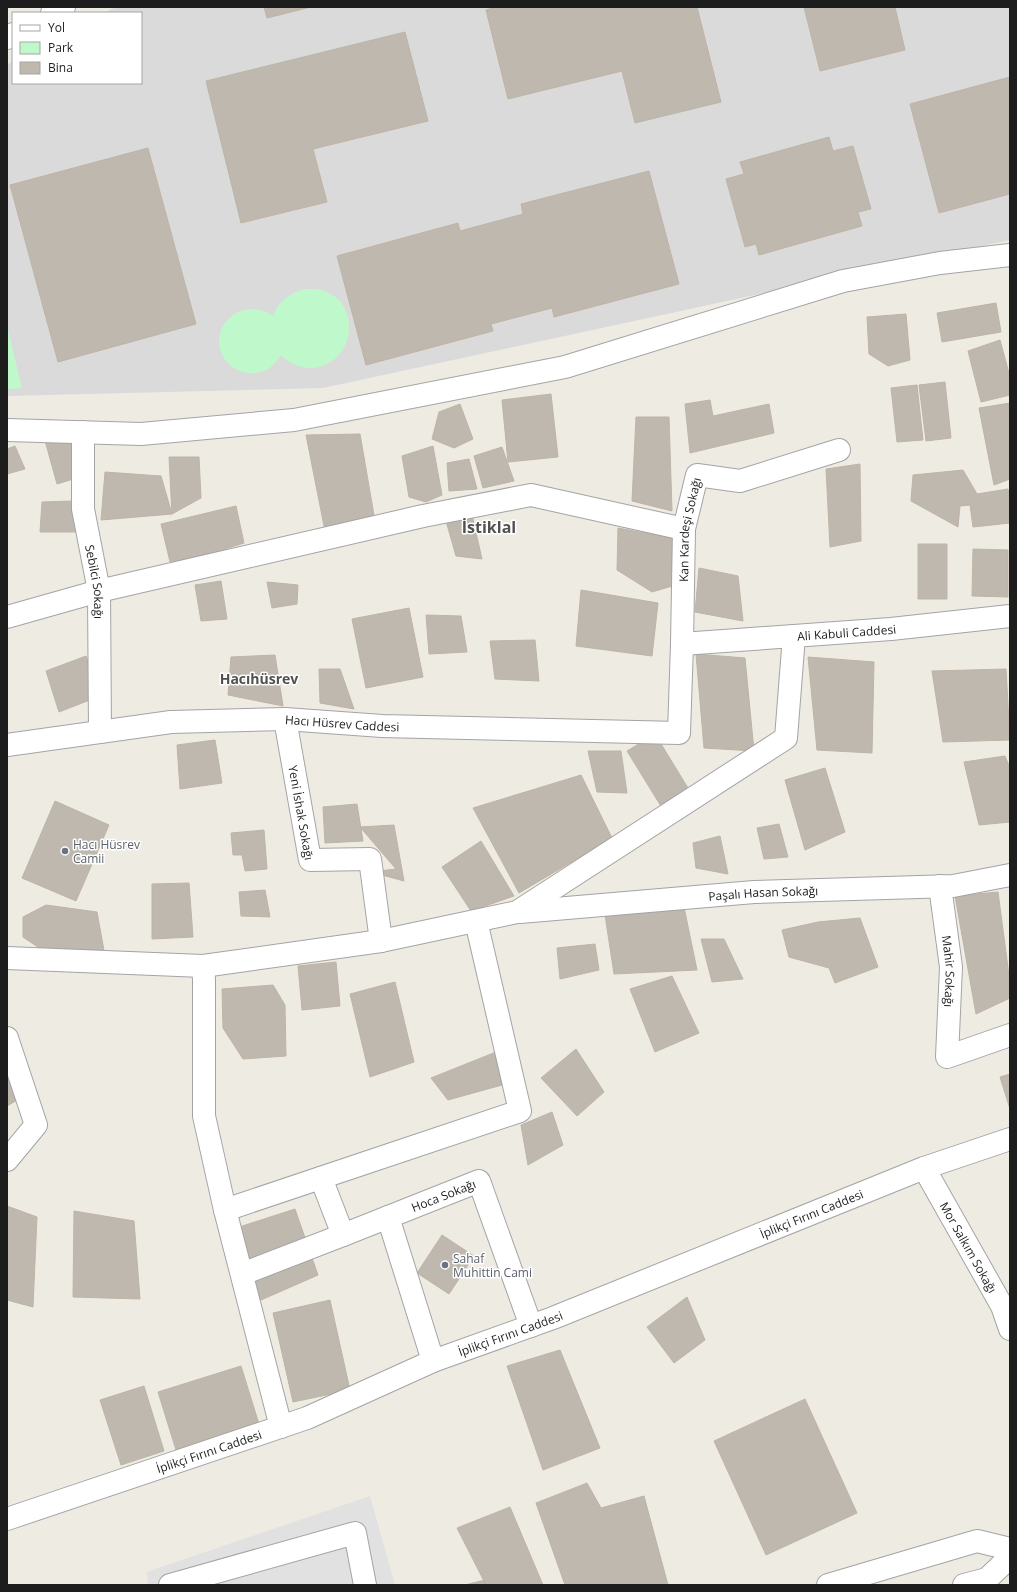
<svg xmlns="http://www.w3.org/2000/svg" width="1017" height="1592" font-family="'Open Sans',sans-serif">
<rect width="100%" height="100%" fill="#eeebe3"/>
<!-- residential -->
<path fill="#dbdada" d="M 116,7 L 1010,7 L 1010,240 L 323,388 L 7,396 L 7,65 L 13,61 L 13,83 L 141,83 L 141,13 L 104,13 Z"/>
<!-- park -->
<path fill="#bff8ca" d="M 304,289 C 308,289 312,289 316,289 C 361,295 360,361 314,368 C 302,369 290,364 281,355 C 275,365 267,372 255,373 C 244,374 234,370 227,362 C 202,331 241,293 273,316 C 278,301 289,294 304,289 Z
M 7,326 L 22,388 L 7,389 Z"/>
<!-- parking -->
<path fill="#e1e1e1" d="M 370,1496 L 395,1585 L 148,1585 L 147,1572 Z"/>
<!-- building -->
<path fill="#beb8af" stroke="#bfb4a5" d="M 264,7 L 311,7 L 267,18 Z
M 496,7 L 697,7 L 721,102 L 635,123 L 622,71 L 508,99 L 486,10 Z
M 804,7 L 895,7 L 905,50 L 820,71 Z
M 405,32 L 428,121 L 313,149 L 327,202 L 241,223 L 206,81 Z
M 1010,77 L 1010,194 L 939,213 L 910,104 Z
M 829,137 L 833,151 L 853,146 L 871,209 L 858,212 L 862,226 L 759,255 L 756,244 L 745,247 L 726,179 L 744,174 L 740,162 Z
M 148,148 L 196,324 L 58,362 L 10,185 Z
M 649,171 L 679,284 L 554,317 L 552,308 L 491,324 L 493,331 L 366,365 L 337,256 L 458,223 L 460,231 L 523,214 L 521,204 Z
M 996,303 L 1001,332 L 942,342 L 937,313 Z
M 906,314 L 910,360 L 888,366 L 869,354 L 867,317 Z
M 1000,340 L 1010,377 L 1010,395 L 981,402 L 968,351 Z
M 945,382 L 951,438 L 926,441 L 919,385 Z
M 917,385 L 923,440 L 897,442 L 891,388 Z
M 551,394 L 558,457 L 508,462 L 502,400 Z
M 710,400 L 713,416 L 769,404 L 774,433 L 690,453 L 685,404 Z
M 1010,403 L 1010,479 L 994,485 L 979,408 Z
M 460,404 L 473,439 L 454,448 L 432,439 L 439,412 Z
M 636,417 L 669,417 L 672,511 L 632,501 Z
M 74,432 L 83,476 L 57,484 L 44,437 Z
M 360,434 L 375,521 L 325,531 L 306,435 Z
M 15,446 L 25,469 L 7,474 L 7,449 Z
M 433,446 L 442,495 L 426,502 L 409,497 L 402,456 Z
M 502,447 L 514,481 L 483,488 L 474,456 Z
M 169,457 L 199,457 L 201,498 L 172,514 Z
M 469,459 L 477,489 L 449,491 L 447,463 Z
M 860,464 L 861,541 L 830,547 L 826,469 Z
M 963,470 L 977,494 L 1008,489 L 1010,499 L 1010,523 L 973,527 L 970,505 L 960,506 L 958,527 L 911,501 L 913,475 Z
M 105,472 L 161,476 L 172,514 L 101,520 Z
M 73,501 L 76,532 L 40,532 L 42,502 Z
M 236,506 L 244,543 L 171,566 L 161,524 Z
M 472,515 L 482,559 L 456,556 L 446,521 Z
M 618,528 L 672,538 L 679,584 L 652,592 L 617,570 Z
M 918,544 L 947,544 L 947,599 L 918,599 Z
M 973,549 L 1008,550 L 1008,597 L 972,596 Z
M 699,568 L 738,576 L 743,621 L 695,612 Z
M 221,581 L 227,619 L 201,621 L 195,585 Z
M 267,582 L 298,585 L 297,604 L 272,608 Z
M 581,590 L 658,603 L 652,656 L 576,646 Z
M 409,608 L 423,677 L 366,688 L 352,619 Z
M 426,615 L 461,616 L 467,652 L 429,654 Z
M 535,640 L 539,681 L 495,679 L 490,641 Z
M 696,654 L 745,658 L 754,751 L 704,748 Z
M 275,655 L 283,706 L 228,695 L 231,657 Z
M 86,656 L 100,696 L 59,712 L 46,671 Z
M 808,657 L 874,662 L 872,753 L 817,750 Z
M 319,669 L 340,669 L 354,709 L 320,703 Z
M 1006,669 L 1010,740 L 943,742 L 932,671 Z
M 655,734 L 688,788 L 667,816 L 627,751 Z
M 215,740 L 222,783 L 180,789 L 177,745 Z
M 588,751 L 621,751 L 627,793 L 597,792 Z
M 1005,756 L 1010,768 L 1010,822 L 979,825 L 964,762 Z
M 825,768 L 845,832 L 805,850 L 785,780 Z
M 581,775 L 612,838 L 519,893 L 473,808 Z
M 55,801 L 109,825 L 76,901 L 22,878 Z
M 357,804 L 363,841 L 325,843 L 323,807 Z
M 779,824 L 788,857 L 764,859 L 757,828 Z
M 394,825 L 404,881 L 371,872 L 396,869 L 360,827 Z
M 264,830 L 267,869 L 245,871 L 242,855 L 233,855 L 231,833 Z
M 720,836 L 728,874 L 696,868 L 693,843 Z
M 481,841 L 514,896 L 471,911 L 442,867 Z
M 189,883 L 193,937 L 152,939 L 152,884 Z
M 265,890 L 270,917 L 241,916 L 239,892 Z
M 998,892 L 1010,983 L 1010,998 L 976,1014 L 955,896 Z
M 46,905 L 97,912 L 105,956 L 45,952 L 23,937 L 23,917 Z
M 684,907 L 697,970 L 614,974 L 605,915 Z
M 860,918 L 878,967 L 835,983 L 829,968 L 789,957 L 782,930 L 818,922 Z
M 701,939 L 724,939 L 743,979 L 712,982 Z
M 595,944 L 599,970 L 560,979 L 557,948 Z
M 336,962 L 340,1006 L 302,1010 L 298,966 Z
M 672,976 L 699,1033 L 655,1052 L 630,989 Z
M 395,982 L 414,1062 L 370,1077 L 350,994 Z
M 273,985 L 285,1005 L 286,1056 L 243,1059 L 223,1028 L 222,989 Z
M 576,1049 L 604,1092 L 577,1116 L 541,1078 Z
M 496,1052 L 502,1085 L 448,1100 L 431,1078 Z
M 7,1062 L 26,1095 L 7,1106 Z
M 1010,1074 L 1010,1109 L 1000,1077 Z
M 552,1112 L 563,1145 L 528,1165 L 521,1125 Z
M 7,1206 L 37,1217 L 33,1307 L 7,1300 Z
M 295,1209 L 318,1275 L 261,1300 L 230,1230 Z
M 74,1211 L 134,1221 L 140,1299 L 73,1297 Z
M 442,1235 L 474,1256 L 449,1294 L 417,1273 Z
M 687,1297 L 705,1340 L 674,1363 L 647,1327 Z
M 330,1300 L 350,1390 L 293,1402 L 273,1313 Z
M 560,1350 L 600,1448 L 543,1470 L 507,1366 Z
M 241,1366 L 259,1424 L 176,1450 L 158,1392 Z
M 144,1386 L 164,1451 L 121,1465 L 100,1400 Z
M 805,1399 L 857,1513 L 766,1555 L 714,1441 Z
M 587,1483 L 601,1508 L 644,1496 L 668,1585 L 565,1585 L 536,1503 Z
M 510,1507 L 543,1585 L 486,1585 L 457,1528 Z
M 485,1580 L 486,1585 L 465,1585 Z"/>
<g fill="none" stroke-linecap="round" stroke-linejoin="round">
<!-- minor casing -->
<g stroke="#a4a4a4" stroke-width="24">
<g id="minor">
<path d="M 52,13 L 64,7"/>
<path d="M 7,38 L 13,34"/>
<path d="M 7,430 L 141,434 L 294,420 L 565,367 L 843,281 L 940,263 L 1010,255"/>
<path id="s1" d="M 83,432 L 83,509 L 99,591 L 100,732"/>
<path d="M 7,617 L 99,591 L 423,516 L 531,495 L 684,529"/>
<path id="s2" d="M 682,644 L 891,629 L 1010,616"/>
<path id="s3" d="M 285,719 L 310,860 L 370,859 L 381,941"/>
<path id="s4" d="M 7,745 L 171,722 L 285,719 L 382,726 L 679,733 L 682,644 L 684,529 L 697,475 L 740,481 L 839,450"/>
<path id="s5" d="M 940,886 L 951,967 L 947,1057 L 1010,1035"/>
<path id="s6" d="M 520,912 L 754,892 L 953,886 L 1010,875"/>
<path d="M 7,958 L 203,966 L 381,941 L 517,912 L 786,738 L 794,636"/>
<path d="M 203,966 L 204,980 L 204,1116 L 225,1210 L 281,1427"/>
<path d="M 7,1038 L 36,1125 L 7,1160"/>
<path id="s7" d="M 924,1168 L 1002,1306 L 1010,1329"/>
<path id="s8" d="M 321,1178 L 343,1235 L 479,1181 L 531,1326"/>
<path d="M 225,1210 L 520,1111 L 476,921"/>
<path d="M 388,1217 L 433,1361"/>
<path d="M 242,1274 L 343,1235"/>
<path id="s9" d="M 7,1519 L 307,1418 L 433,1361 L 553,1318 L 924,1168 L 1010,1139"/>
<path d="M 170,1585 L 355,1533 L 365,1585"/>
<path d="M 828,1585 L 977,1541 L 1010,1549"/>
<path d="M 964,1585 L 987,1579 L 1010,1557"/>
</g>
</g>
<!-- minor -->
<use href="#minor" stroke="#fff" stroke-width="22"/>
</g>
<!-- markers -->
<g fill="#6b7280" stroke="#fff" stroke-width="1.5">
<circle cx="65" cy="851" r="4"/>
<circle cx="445" cy="1265" r="4"/>
</g>
<g text-anchor="middle" dominant-baseline="central" stroke-width="3" stroke-linejoin="round" paint-order="stroke">
<!-- street labels -->
<g font-size="12" fill="#1d1d1d" stroke="#fff">
<text stroke="none"><textPath href="#s4" startOffset="878">Kan Kardeşi Sokağı</textPath></text>
<text stroke="none"><textPath href="#s1" startOffset="151">Sebilci Sokağı</textPath></text>
<text stroke="none"><textPath href="#s2" startOffset="165">Ali Kabuli Caddesi</textPath></text>
<text stroke="none"><textPath href="#s4" startOffset="337">Hacı Hüsrev Caddesi</textPath></text>
<text stroke="none"><textPath href="#s3" startOffset="95">Yeni İshak Sokağı</textPath></text>
<text stroke="none"><textPath href="#s6" startOffset="244">Paşalı Hasan Sokağı</textPath></text>
<text stroke="none"><textPath href="#s5" startOffset="86">Mahir Sokağı</textPath></text>
<text stroke="none"><textPath href="#s8" startOffset="169">Hoca Sokağı</textPath></text>
<text stroke="none"><textPath href="#s9" startOffset="861">İplikçi Fırını Caddesi</textPath></text>
<text stroke="none"><textPath href="#s7" startOffset="91">Mor Salkım Sokağı</textPath></text>
<text stroke="none"><textPath href="#s9" startOffset="537">İplikçi Fırını Caddesi</textPath></text>
<text stroke="none"><textPath href="#s9" startOffset="213">İplikçi Fırını Caddesi</textPath></text>
</g>
<!-- worship labels -->
<g font-size="12" fill="#5b616d" stroke="#fff" text-anchor="start">
<text x="73" y="844">Hacı Hüsrev<tspan x="73" dy="14">Camii</tspan></text>
<text x="453" y="1258">Sahaf<tspan x="453" dy="14">Muhittin Cami</tspan></text>
</g>
<!-- quarter labels -->
<g font-size="14" font-weight="bold" fill="#505050" stroke="#fff">
<text x="259" y="678">Hacıhüsrev</text>
</g>
<!-- district labels -->
<g font-size="16" font-weight="bold" fill="#505050" stroke="#fff">
<text x="489" y="527">İstiklal</text>
</g>
</g>
<!-- border -->
<rect width="1017" height="1592" fill="none" stroke="#1d1d1d" stroke-width="16"/>
<!-- legend -->
<rect x="12" y="12" width="130" height="72" fill="#ffffff" stroke="#a5a5a5"/>
<rect x="20" y="25" width="20" height="6" fill="#ffffff" stroke="#a5a5a5"/>
<text x="48" y="32" font-size="12" fill="#1d1d1d">Yol</text>
<rect x="20" y="42" width="20" height="12" fill="#bff8ca" stroke="#a5a5a5"/>
<text x="48" y="52" font-size="12" fill="#1d1d1d">Park</text>
<rect x="20" y="62" width="20" height="12" fill="#beb8af" stroke="#a5a5a5"/>
<text x="48" y="72" font-size="12" fill="#1d1d1d">Bina</text>
</svg>
